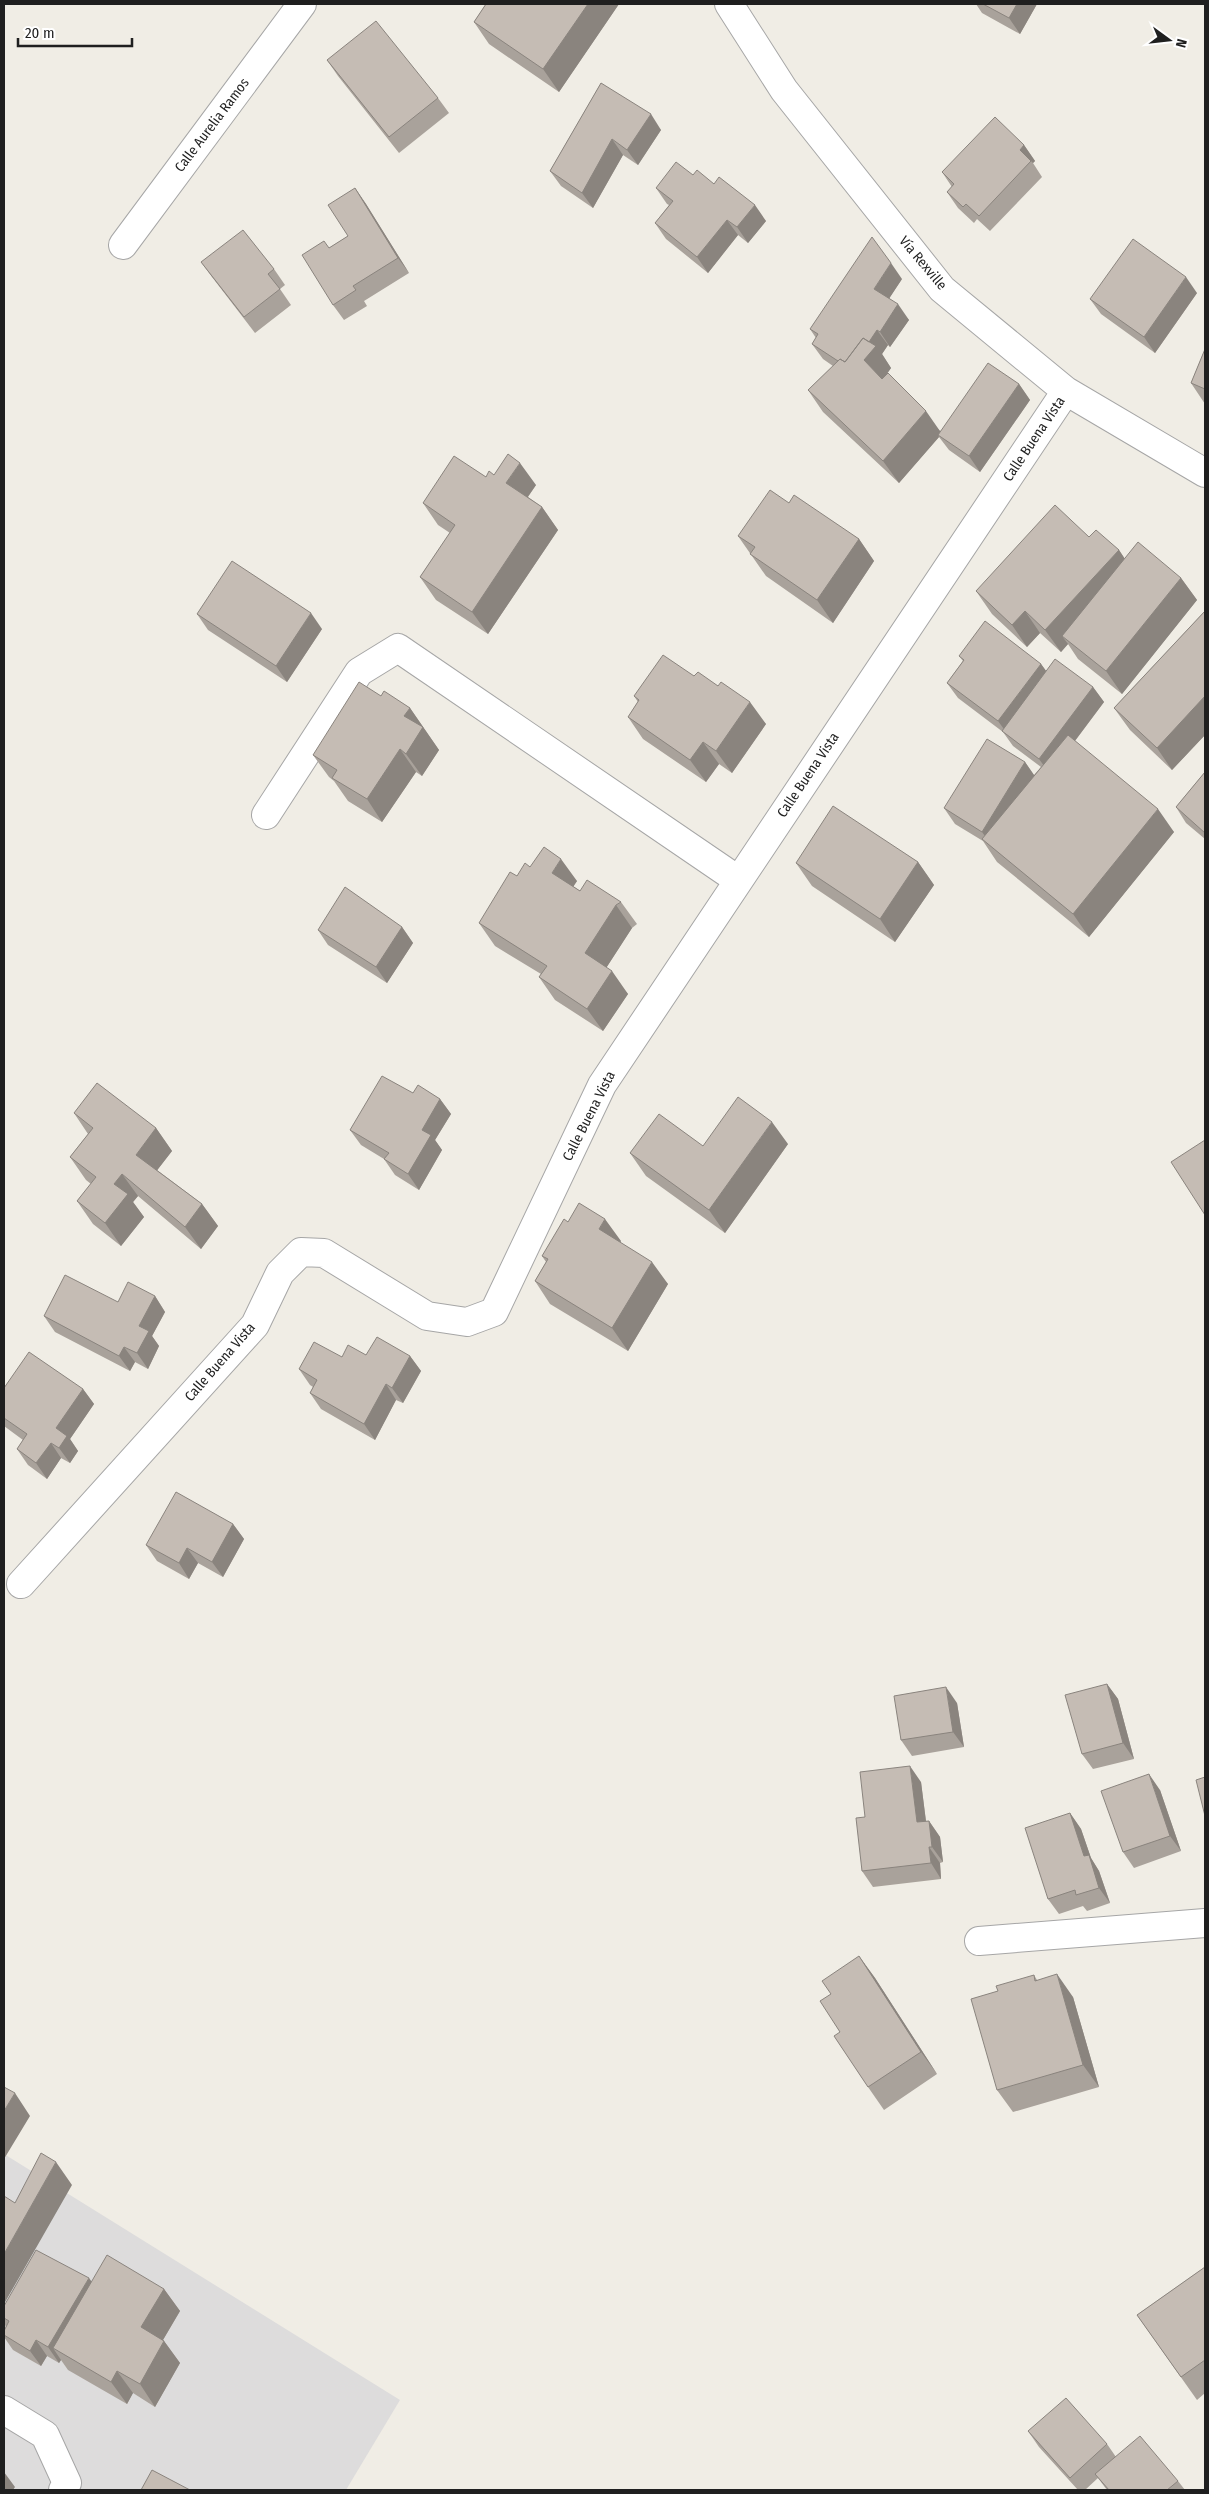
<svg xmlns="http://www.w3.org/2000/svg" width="1209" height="2494" font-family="'Fira Sans Condensed',sans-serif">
<rect width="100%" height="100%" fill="#f0ede5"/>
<!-- residential -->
<path fill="#dddcdc" d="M 4,2154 L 400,2400 L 346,2490 L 4,2490 Z"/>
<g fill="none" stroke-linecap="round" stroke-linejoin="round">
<!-- minor casing -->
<g stroke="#a6a6a6" stroke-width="30">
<path id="minor" d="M 729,4 L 784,90 L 942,289 L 1066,391 L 1205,473
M 123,245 L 302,4
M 266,815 L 359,672 L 398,648 L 738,880
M 21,1584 L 255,1325 L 280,1273 L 301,1252 L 324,1253 L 427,1316 L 467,1322 L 494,1312 L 602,1085 L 1066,391
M 979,1941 L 1205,1923
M 4,2410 L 45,2435 L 67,2483 L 63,2490"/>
</g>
<!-- minor -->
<use href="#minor" stroke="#fff" stroke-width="28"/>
</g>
<!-- wall -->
<path fill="#a9a29b" d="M 486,4 L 619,4 L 559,92 L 489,44 L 474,22 Z
M 976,4 L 1037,4 L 1020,34 L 982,13 Z
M 327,60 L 438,98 L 449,113 L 399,153 L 338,76 Z
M 601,83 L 661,130 L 638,165 L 623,155 L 593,208 L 561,186 L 550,171 Z
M 1024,145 L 1035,161 L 1033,163 L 1042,177 L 990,231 L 977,219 L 974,223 L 958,208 L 947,192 L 952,187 L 942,172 Z
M 693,175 L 714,184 L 766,221 L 748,243 L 738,235 L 708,273 L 666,239 L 655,223 L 669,205 L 667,204 L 656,188 Z
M 355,188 L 366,204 L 409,273 L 364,301 L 367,306 L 344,320 L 333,305 L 329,248 L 348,236 Z
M 201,262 L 274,269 L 285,285 L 280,289 L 291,305 L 255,333 L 212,277 Z
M 902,279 L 889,298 L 909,320 L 890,347 L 888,345 L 882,354 L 891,368 L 887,374 L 940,431 L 1019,384 L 1030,400 L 980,472 L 949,450 L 939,437 L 899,483 L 823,412 L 808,390 L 833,366 L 823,359 L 812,344 L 816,338 L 810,329 Z
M 1197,293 L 1155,353 L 1101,314 L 1090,299 Z
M 1205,349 L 1205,404 L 1191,383 Z
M 494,475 L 536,485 L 528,497 L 542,507 L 558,530 L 488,634 L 436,600 L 420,577 L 450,533 L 438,525 L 423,503 L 486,477 Z
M 789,503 L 859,539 L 874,561 L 833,623 L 766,576 L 738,536 Z
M 1089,537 L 1119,550 L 1125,559 L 1181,578 L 1197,600 L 1122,694 L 1078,659 L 1068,644 L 1061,652 L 1040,633 L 1027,647 L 992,614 L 976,591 Z
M 1205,611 L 1205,735 L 1172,770 L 1130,730 L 1114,708 Z
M 197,614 L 322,629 L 287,682 L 208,630 Z
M 959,656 L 1041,664 L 1046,671 L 1093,687 L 1104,702 L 1075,741 L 1174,832 L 1089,937 L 997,862 L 983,841 L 955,824 L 944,808 L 1025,762 L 1034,775 L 1041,767 L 1013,746 L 1003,732 L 958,698 L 947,683 L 963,661 Z
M 694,676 L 718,686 L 766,724 L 732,773 L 719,764 L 706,782 L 643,739 L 628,717 L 638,702 L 634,696 Z
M 381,696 L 410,708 L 439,750 L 422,776 L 416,772 L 382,822 L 348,801 L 334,781 L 329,777 L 313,755 Z
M 1205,772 L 1205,839 L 1186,823 L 1176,807 Z
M 918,862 L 934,885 L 895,942 L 812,886 L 796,863 Z
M 530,867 L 577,881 L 573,886 L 580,891 L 621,902 L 637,924 L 632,928 L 606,968 L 628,994 L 603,1031 L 555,1000 L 539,977 L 541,974 L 495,946 L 479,923 L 517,876 Z
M 402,927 L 413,943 L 387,983 L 328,945 L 318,930 Z
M 413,1093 L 440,1099 L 451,1114 L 435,1140 L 442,1150 L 419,1190 L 395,1175 L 384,1159 L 361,1145 L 350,1130 Z
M 74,1113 L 156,1128 L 172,1151 L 157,1170 L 202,1204 L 218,1226 L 201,1249 L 138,1196 L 133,1202 L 144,1217 L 121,1246 L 93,1224 L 77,1201 L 91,1184 L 86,1180 L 70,1157 L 88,1134 Z
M 788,1144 L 725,1233 L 646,1176 L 630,1153 L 703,1146 Z
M 568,1222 L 621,1241 L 620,1242 L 668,1284 L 628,1351 L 550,1304 L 535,1281 L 546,1262 L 542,1256 Z
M 155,1296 L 165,1312 L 152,1336 L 159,1346 L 148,1369 L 135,1362 L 130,1371 L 55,1332 L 44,1316 Z
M 366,1355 L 410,1356 L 421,1371 L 403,1403 L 396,1400 L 375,1440 L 321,1409 L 310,1393 L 313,1387 L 310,1385 L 299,1369 L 342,1357 Z
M 4,1388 L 83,1389 L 94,1404 L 70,1439 L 78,1451 L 70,1463 L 61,1458 L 47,1479 L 28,1465 L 17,1449 L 23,1440 L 4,1426 Z
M 233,1524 L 244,1539 L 223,1577 L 198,1563 L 189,1579 L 157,1561 L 146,1545 Z
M 1107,1684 L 1118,1699 L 1134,1759 L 1093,1769 L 1082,1754 Z
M 957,1703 L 964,1747 L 912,1756 L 901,1740 Z
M 921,1782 L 926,1821 L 929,1821 L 940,1837 L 943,1862 L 940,1863 L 941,1879 L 873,1887 L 862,1871 L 865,1817 Z
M 1160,1790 L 1181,1851 L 1134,1868 L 1123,1852 Z
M 1070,1813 L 1081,1829 L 1091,1858 L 1099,1871 L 1110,1903 L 1087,1911 L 1083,1906 L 1059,1914 L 1048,1899 Z
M 859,1956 L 875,1978 L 937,2074 L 884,2110 L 868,2087 L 840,2032 L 831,1994 Z
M 1034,1975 L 1037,1980 L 1073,1997 L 1099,2087 L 1013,2112 L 997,2090 L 998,1991 Z
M 1205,2267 L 1205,2393 L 1197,2400 L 1137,2315 Z
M 92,2282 L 164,2289 L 180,2311 L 163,2340 L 164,2341 L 180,2363 L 155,2407 L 133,2393 L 127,2404 L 68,2370 L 61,2360 L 59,2363 L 47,2356 L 41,2366 L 13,2350 L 4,2337 L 4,2331 L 6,2327 L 4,2323 L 4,2306 Z
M 1028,2431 L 1107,2444 L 1116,2457 L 1178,2481 L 1185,2490 L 1107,2490 L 1098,2478 L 1085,2490 L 1078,2490 L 1039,2447 Z"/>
<!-- shaded-wall -->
<path fill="#8a847e" d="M 588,4 L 619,4 L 559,92 L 543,69 Z
M 1017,4 L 1037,4 L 1020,34 L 1009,18 Z
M 651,114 L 661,130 L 638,165 L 627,150 Z
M 612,139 L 623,155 L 593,208 L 582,193 Z
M 1024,145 L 1035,161 L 1033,163 L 1020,150 Z
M 355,188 L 366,204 L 409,273 L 398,258 Z
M 755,205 L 766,221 L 748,243 L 737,227 Z
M 727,220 L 738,235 L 708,273 L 697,257 Z
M 891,263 L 902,279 L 885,305 L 874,289 Z
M 1186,277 L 1197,293 L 1155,353 L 1144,337 Z
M 898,304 L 909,320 L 890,347 L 880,332 Z
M 877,330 L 888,345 L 882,354 L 891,368 L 880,383 L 850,369 Z
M 1019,384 L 1030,400 L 980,472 L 969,456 Z
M 926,411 L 942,434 L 938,435 L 939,437 L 899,483 L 883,461 Z
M 520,463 L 536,485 L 522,505 L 506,483 Z
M 542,507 L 558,530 L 488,634 L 472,612 Z
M 859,539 L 874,561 L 833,623 L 817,600 Z
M 1119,550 L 1134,573 L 1062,636 L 1068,644 L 1061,652 L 1045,630 Z
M 1181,578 L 1197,600 L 1122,694 L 1106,671 Z
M 1025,611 L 1040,633 L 1027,647 L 1012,625 Z
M 311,613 L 322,629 L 287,682 L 276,666 Z
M 1041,664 L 1052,679 L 1009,736 L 998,721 Z
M 1093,687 L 1104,702 L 1050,774 L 1039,759 Z
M 1205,696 L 1205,735 L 1172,770 L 1157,748 Z
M 750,702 L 766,724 L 732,773 L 716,751 Z
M 410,708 L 439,750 L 422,776 L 406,754 L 404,716 Z
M 703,742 L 719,764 L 706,782 L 690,760 Z
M 400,749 L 416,772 L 382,822 L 367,799 Z
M 1025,762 L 1036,778 L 993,847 L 982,832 Z
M 1158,809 L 1174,832 L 1089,937 L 1073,914 Z
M 561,859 L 577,881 L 568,895 L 552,873 Z
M 918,862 L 934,885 L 895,942 L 880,919 Z
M 616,905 L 632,928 L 601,976 L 585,953 Z
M 402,927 L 413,943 L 387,983 L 376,967 Z
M 612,971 L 628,994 L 603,1031 L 587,1009 Z
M 440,1099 L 451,1114 L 435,1140 L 442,1150 L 419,1190 L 408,1174 L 422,1130 Z
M 772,1122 L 788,1144 L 725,1233 L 709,1210 Z
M 156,1128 L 172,1151 L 152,1177 L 136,1155 Z
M 122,1174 L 138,1196 L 133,1202 L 144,1217 L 121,1246 L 105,1223 L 114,1184 Z
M 202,1204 L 218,1226 L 201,1249 L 185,1227 Z
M 605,1219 L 621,1241 L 615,1252 L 599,1229 Z
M 652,1262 L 668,1284 L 628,1351 L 612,1328 Z
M 155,1296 L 165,1312 L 152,1336 L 159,1346 L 148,1369 L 137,1353 L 139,1326 Z
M 124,1347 L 135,1362 L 130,1371 L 119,1356 Z
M 410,1356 L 421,1371 L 403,1403 L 392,1388 Z
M 386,1384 L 396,1400 L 375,1440 L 364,1424 Z
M 83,1389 L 94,1404 L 70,1439 L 78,1451 L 70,1463 L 59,1448 L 56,1428 Z
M 51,1443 L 61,1458 L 47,1479 L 36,1463 Z
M 233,1524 L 244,1539 L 223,1577 L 212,1562 Z
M 187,1548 L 198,1563 L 189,1579 L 179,1563 Z
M 1107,1684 L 1118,1699 L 1134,1759 L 1123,1743 Z
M 946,1687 L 957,1703 L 964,1747 L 953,1732 Z
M 910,1766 L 921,1782 L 928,1838 L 917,1822 Z
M 1149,1774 L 1160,1790 L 1181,1851 L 1170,1836 Z
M 1070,1813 L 1081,1829 L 1091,1858 L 1099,1871 L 1110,1903 L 1099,1888 L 1084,1856 Z
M 929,1821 L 940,1837 L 943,1862 L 932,1847 Z
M 929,1847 L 940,1863 L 941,1879 L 931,1863 Z
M 859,1956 L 875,1978 L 937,2074 L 921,2052 Z
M 1057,1974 L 1073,1997 L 1099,2087 L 1083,2065 Z
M 15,2093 L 30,2116 L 4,2159 L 4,2111 Z
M 56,2162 L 72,2185 L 4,2304 L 4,2254 Z
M 89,2278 L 100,2293 L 53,2348 L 61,2360 L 59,2363 L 48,2347 Z
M 164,2289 L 180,2311 L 157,2350 L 141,2327 Z
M 36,2340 L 47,2356 L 41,2366 L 30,2351 Z
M 164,2341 L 180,2363 L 155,2407 L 140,2384 Z
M 117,2371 L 133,2393 L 127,2404 L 111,2382 Z
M 4,2472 L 15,2487 L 13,2490 L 4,2490 Z"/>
<!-- building -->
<path fill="#c5bcb4" stroke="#8a847e" d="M 486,4 L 588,4 L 543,69 L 474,22 Z
M 983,4 L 1017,4 L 1009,18 Z
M 376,21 L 438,98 L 389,137 L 327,60 Z
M 601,83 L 651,114 L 627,150 L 612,139 L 582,193 L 550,171 Z
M 995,117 L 1024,145 L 1020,150 L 1031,161 L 979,216 L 966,204 L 963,207 L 947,192 L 954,184 L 942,172 Z
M 676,162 L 693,175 L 697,170 L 714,184 L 719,177 L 755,205 L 737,227 L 727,220 L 697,257 L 655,223 L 673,201 L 656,188 Z
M 355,188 L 398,258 L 353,286 L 356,290 L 333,305 L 302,255 L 324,241 L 329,248 L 348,236 L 328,205 Z
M 243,230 L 274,269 L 268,274 L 280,289 L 244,317 L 201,262 Z
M 872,237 L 891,263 L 874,289 L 898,304 L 880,332 L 877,330 L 869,342 L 863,338 L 845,362 L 840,359 L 838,361 L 812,344 L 818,334 L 810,329 Z
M 1133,239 L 1186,277 L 1144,337 L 1090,299 Z
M 863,338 L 876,346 L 864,360 L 882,379 L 888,373 L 926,411 L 883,461 L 808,390 L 840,359 L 845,362 Z
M 1205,349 L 1205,389 L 1191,383 Z
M 988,363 L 1019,384 L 969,456 L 938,435 Z
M 508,454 L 520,463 L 506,483 L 542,507 L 472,612 L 420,577 L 455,525 L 423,503 L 454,456 L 486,477 L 489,471 L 494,475 Z
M 770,490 L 789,503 L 794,495 L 859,539 L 817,600 L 750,554 L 755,547 L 738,536 Z
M 1055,505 L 1089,537 L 1096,530 L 1119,550 L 1045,630 L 1025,611 L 1012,625 L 976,591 Z
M 1138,542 L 1181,578 L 1106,671 L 1062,636 Z
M 232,561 L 311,613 L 276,666 L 197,614 Z
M 1205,611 L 1205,696 L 1157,748 L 1114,708 Z
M 985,621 L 1041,664 L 998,721 L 947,683 L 964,660 L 959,656 Z
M 663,655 L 694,676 L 698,672 L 718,686 L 721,682 L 750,702 L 716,751 L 703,742 L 690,760 L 628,717 L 639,700 L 634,696 Z
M 1055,659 L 1093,687 L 1039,759 L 1002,731 Z
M 359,682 L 381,696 L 384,691 L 410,708 L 404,716 L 423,727 L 406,754 L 400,749 L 367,799 L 332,778 L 337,770 L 313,755 Z
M 1068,735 L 1158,809 L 1073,914 L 982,839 Z
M 987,739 L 1025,762 L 982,832 L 944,808 Z
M 1205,772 L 1205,833 L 1176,807 Z
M 833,806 L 918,862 L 880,919 L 796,863 Z
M 544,847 L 561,859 L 552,873 L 580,891 L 587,880 L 621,902 L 616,905 L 585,953 L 612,971 L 587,1009 L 539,977 L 547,966 L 479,923 L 510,872 L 517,876 L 525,863 L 530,867 Z
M 345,887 L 402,927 L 376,967 L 318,930 Z
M 382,1076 L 413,1093 L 418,1085 L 440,1099 L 422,1130 L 431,1135 L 408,1174 L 384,1159 L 389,1153 L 350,1130 Z
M 97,1083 L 156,1128 L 136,1155 L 202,1204 L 185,1227 L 122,1174 L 114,1184 L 128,1194 L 105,1223 L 77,1201 L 96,1177 L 70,1157 L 93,1128 L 74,1113 Z
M 738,1097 L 772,1122 L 709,1210 L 630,1153 L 659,1114 L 703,1146 Z
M 1205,1140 L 1205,1215 L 1171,1162 Z
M 579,1203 L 605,1219 L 599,1229 L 652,1262 L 612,1328 L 535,1281 L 548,1259 L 542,1256 L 564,1219 L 568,1222 Z
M 65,1275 L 118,1302 L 128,1282 L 155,1296 L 139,1326 L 149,1331 L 137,1353 L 124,1347 L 119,1356 L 44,1316 Z
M 377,1337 L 410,1356 L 392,1388 L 386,1384 L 364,1424 L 310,1393 L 317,1380 L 299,1369 L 314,1342 L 342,1357 L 348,1345 L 366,1355 Z
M 29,1352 L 83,1389 L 56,1428 L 67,1436 L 59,1448 L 51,1443 L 36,1463 L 17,1449 L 27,1434 L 4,1418 L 4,1388 Z
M 176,1492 L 233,1524 L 212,1562 L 187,1548 L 179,1563 L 146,1545 Z
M 1107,1684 L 1123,1743 L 1082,1754 L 1065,1695 Z
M 946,1687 L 953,1732 L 901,1740 L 894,1696 Z
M 910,1766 L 917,1822 L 929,1821 L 932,1847 L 929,1847 L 931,1863 L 862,1871 L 856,1818 L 865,1817 L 860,1772 Z
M 1149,1774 L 1170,1836 L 1123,1852 L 1101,1791 Z
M 1205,1777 L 1205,1816 L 1196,1780 Z
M 1070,1813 L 1084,1856 L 1089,1855 L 1099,1888 L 1076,1895 L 1075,1890 L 1048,1899 L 1025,1828 Z
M 859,1956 L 921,2052 L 868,2087 L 834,2036 L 840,2032 L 820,2001 L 831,1994 L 822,1981 Z
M 1057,1974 L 1083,2065 L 997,2090 L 971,1999 L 998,1991 L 996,1986 L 1034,1975 L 1035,1981 Z
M 4,2087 L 15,2093 L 4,2111 Z
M 41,2153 L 56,2162 L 4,2254 L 4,2196 L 15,2203 Z
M 36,2250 L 89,2278 L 48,2347 L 36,2340 L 30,2351 L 4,2335 L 4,2331 L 9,2321 L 4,2318 L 4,2306 Z
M 107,2255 L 164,2289 L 141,2327 L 164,2341 L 140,2384 L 117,2371 L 111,2382 L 53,2348 Z
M 1205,2267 L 1205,2360 L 1181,2377 L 1137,2315 Z
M 1066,2398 L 1107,2444 L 1070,2478 L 1028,2431 Z
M 1140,2436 L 1178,2481 L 1167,2490 L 1109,2490 L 1095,2474 Z
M 152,2470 L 190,2490 L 141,2490 Z"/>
<g text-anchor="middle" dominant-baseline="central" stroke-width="4" stroke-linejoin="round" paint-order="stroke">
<!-- street labels -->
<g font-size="14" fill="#1f1f1f" stroke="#fff">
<text transform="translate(212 125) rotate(-53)">Calle Aurelia Ramos</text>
<text transform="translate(923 263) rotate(50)">Vía Rexville</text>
<text transform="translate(1034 439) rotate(-56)">Calle Buena Vista</text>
<text transform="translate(808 775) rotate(-56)">Calle Buena Vista</text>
<text transform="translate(589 1116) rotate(-63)">Calle Buena Vista</text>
<text transform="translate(220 1362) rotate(-49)">Calle Buena Vista</text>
</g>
</g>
<!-- border -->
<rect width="1209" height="2494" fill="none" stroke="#1f1f1f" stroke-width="10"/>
<!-- north arrow -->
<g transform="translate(1169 40) rotate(105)" stroke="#ffffff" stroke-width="4" paint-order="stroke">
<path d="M0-4L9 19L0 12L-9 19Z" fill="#1f1f1f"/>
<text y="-8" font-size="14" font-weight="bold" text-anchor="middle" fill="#1f1f1f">N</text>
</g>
<!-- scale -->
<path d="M18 38v8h114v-8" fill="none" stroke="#1f1f1f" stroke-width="2.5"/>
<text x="25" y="38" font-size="15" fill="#1f1f1f" stroke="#ffffff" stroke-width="4" paint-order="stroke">20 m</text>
</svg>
